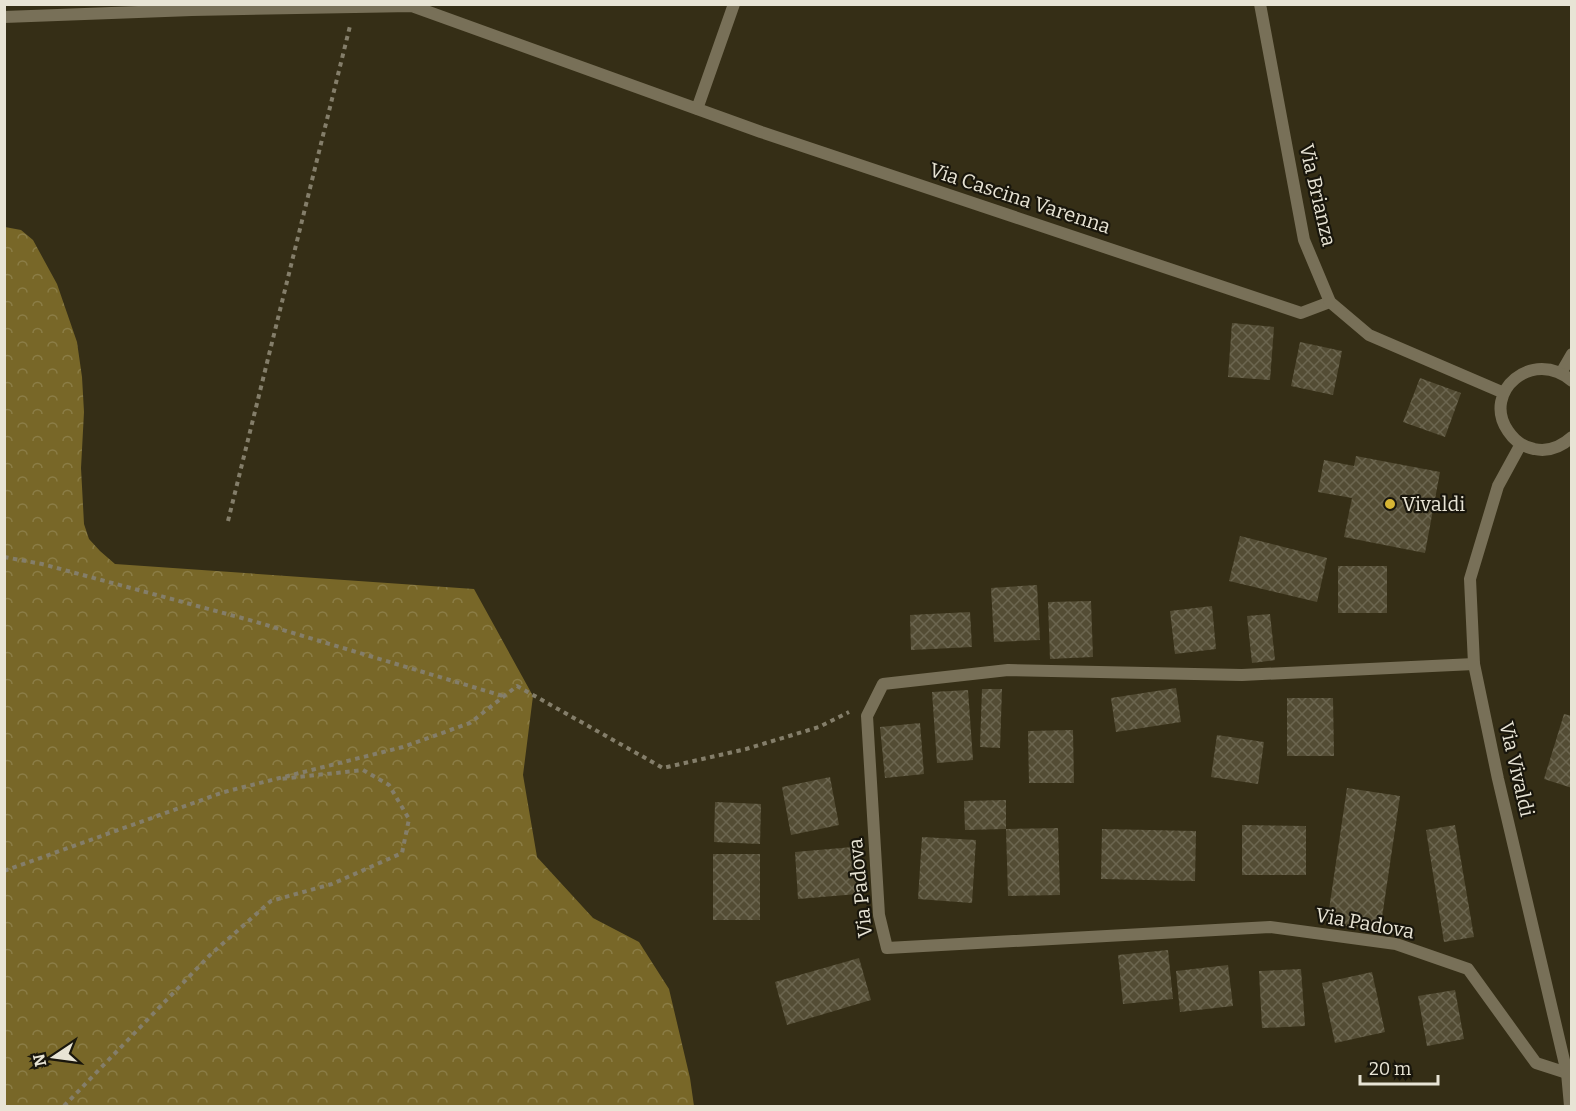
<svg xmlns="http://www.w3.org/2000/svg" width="1576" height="1111" font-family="Bitter,serif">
<defs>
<pattern id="forest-crowns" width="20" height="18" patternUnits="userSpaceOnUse" patternTransform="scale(1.5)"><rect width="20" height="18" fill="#786728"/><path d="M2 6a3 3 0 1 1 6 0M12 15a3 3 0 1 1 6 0" fill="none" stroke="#8b7d46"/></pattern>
<pattern id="building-cross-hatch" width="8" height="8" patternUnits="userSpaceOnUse" patternTransform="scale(1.5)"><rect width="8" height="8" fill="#534c34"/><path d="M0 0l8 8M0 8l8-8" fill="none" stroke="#6c6650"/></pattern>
</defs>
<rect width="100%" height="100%" fill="#352e16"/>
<!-- forest -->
<path fill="url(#forest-crowns)" d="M 5,227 L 21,230 L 33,240 L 57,284 L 77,342 L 82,377 L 84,412 L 81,468 L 84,524 L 89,539 L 100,551 L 115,564 L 474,589 L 533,696 L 523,775 L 537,857 L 593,918 L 639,942 L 669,989 L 690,1078 L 694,1106 L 5,1106 Z"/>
<!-- building -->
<path fill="url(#building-cross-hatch)" d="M 1232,323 L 1274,327 L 1270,380 L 1228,377 Z
M 1300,342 L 1342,351 L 1333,395 L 1291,386 Z
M 1420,378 L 1461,393 L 1445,437 L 1403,422 Z
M 1356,456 L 1440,472 L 1425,553 L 1344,537 L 1352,498 L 1318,492 L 1324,460 L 1354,466 Z
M 1240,536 L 1327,558 L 1317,602 L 1229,581 Z
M 1338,566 L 1387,566 L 1387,613 L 1338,613 Z
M 1037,585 L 1040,640 L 994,642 L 991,588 Z
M 1091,601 L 1093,657 L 1050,659 L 1048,602 Z
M 1212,606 L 1216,649 L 1175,654 L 1170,611 Z
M 970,612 L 972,647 L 911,650 L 910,615 Z
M 1270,614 L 1275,660 L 1252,663 L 1247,616 Z
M 1176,688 L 1181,722 L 1116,732 L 1111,698 Z
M 982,689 L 1002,689 L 1000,748 L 980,747 Z
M 968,690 L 973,760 L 937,763 L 932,692 Z
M 1287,698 L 1333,698 L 1334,756 L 1287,756 Z
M 1564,714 L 1572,716 L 1572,788 L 1544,779 Z
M 920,723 L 924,774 L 885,778 L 880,727 Z
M 1073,730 L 1074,783 L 1029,783 L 1028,731 Z
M 1217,735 L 1264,742 L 1258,784 L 1211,777 Z
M 830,777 L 839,825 L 791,835 L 782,787 Z
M 1347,788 L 1400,796 L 1380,931 L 1327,923 Z
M 1006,800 L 1006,829 L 965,830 L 964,801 Z
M 715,802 L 761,804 L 760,844 L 714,842 Z
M 1242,825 L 1306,826 L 1306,875 L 1242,875 Z
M 1455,825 L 1474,937 L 1444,942 L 1426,830 Z
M 1058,828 L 1060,895 L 1008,896 L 1006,829 Z
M 1102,829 L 1196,831 L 1195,881 L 1101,879 Z
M 922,837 L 976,840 L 972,903 L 918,899 Z
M 853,847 L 857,894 L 798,899 L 795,852 Z
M 713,854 L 760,854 L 760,920 L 713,920 Z
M 1168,950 L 1173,999 L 1123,1004 L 1118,955 Z
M 859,958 L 871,1000 L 787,1025 L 775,982 Z
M 1228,965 L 1233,1006 L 1180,1012 L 1176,971 Z
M 1301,969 L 1305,1026 L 1262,1028 L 1259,971 Z
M 1372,972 L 1385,1032 L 1335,1043 L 1322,983 Z
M 1455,990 L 1464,1039 L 1427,1046 L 1418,996 Z"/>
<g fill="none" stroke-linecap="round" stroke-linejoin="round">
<!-- path -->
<path stroke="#847e6a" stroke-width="4" stroke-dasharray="4.5 4.5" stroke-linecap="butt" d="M 228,521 L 350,26
M 4,557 L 42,564 L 253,621 L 503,696
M 4,871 L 224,792 L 403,747 L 470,723 L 517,686 L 663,768 L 746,749 L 819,727 L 849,712
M 64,1106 L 210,955 L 271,901 L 332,884 L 402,853 L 409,819 L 389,785 L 363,770 L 280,779"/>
<!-- service -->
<path stroke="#787058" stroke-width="12" d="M 1561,373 L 1572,354"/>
<!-- minor -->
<path stroke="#787058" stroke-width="12" d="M 4,17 L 192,10 L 412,6 L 761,132 L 1301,313 L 1330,302
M 697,109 L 734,4
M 1474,664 L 1242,675 L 1008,670 L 883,684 L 867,716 L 879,915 L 887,948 L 1270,927 L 1396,944 L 1468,969 L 1536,1063 L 1567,1073"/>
<!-- tertiary -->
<path stroke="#787058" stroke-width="12" d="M 1260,4 L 1304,240 L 1330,302 L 1369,335 L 1504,393
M 1572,381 C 1533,347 1481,392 1508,431 C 1514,440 1523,447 1534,449 C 1548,452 1561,447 1572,437
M 1521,444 L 1498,486 L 1470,579 L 1474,664 L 1498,779 L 1567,1073 L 1570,1106"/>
</g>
<!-- markers -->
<circle fill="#d6b534" stroke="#19160c" stroke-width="2" cx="1390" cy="504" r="6"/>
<g text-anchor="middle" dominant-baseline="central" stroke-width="4.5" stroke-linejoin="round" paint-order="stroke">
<!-- street labels -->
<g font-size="20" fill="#e8e4d5" stroke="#19160c">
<text transform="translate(1318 195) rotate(77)">Via Brianza</text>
<text transform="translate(1020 198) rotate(18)">Via Cascina Varenna</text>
<text transform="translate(1517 769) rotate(77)">Via Vivaldi</text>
<text transform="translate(860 888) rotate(-96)">Via Padova</text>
<text transform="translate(1365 923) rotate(10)">Via Padova</text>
</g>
<!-- poi labels -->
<g font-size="20" fill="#e8e4d5" stroke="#19160c" text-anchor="start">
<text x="1402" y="504">Vivaldi</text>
</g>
</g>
<!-- border -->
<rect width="1576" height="1111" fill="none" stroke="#e8e4d5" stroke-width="12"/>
<!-- north arrow -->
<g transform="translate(54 1057) rotate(257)" stroke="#19160c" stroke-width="4.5" paint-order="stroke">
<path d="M0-4.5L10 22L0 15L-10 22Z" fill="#e8e4d5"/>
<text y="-9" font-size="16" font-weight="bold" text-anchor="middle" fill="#e8e4d5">N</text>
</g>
<!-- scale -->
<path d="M1360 1075v9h78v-9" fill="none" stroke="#e8e4d5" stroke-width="3"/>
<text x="1369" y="1075" font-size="18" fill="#e8e4d5" stroke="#19160c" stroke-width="4.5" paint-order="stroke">20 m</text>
</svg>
